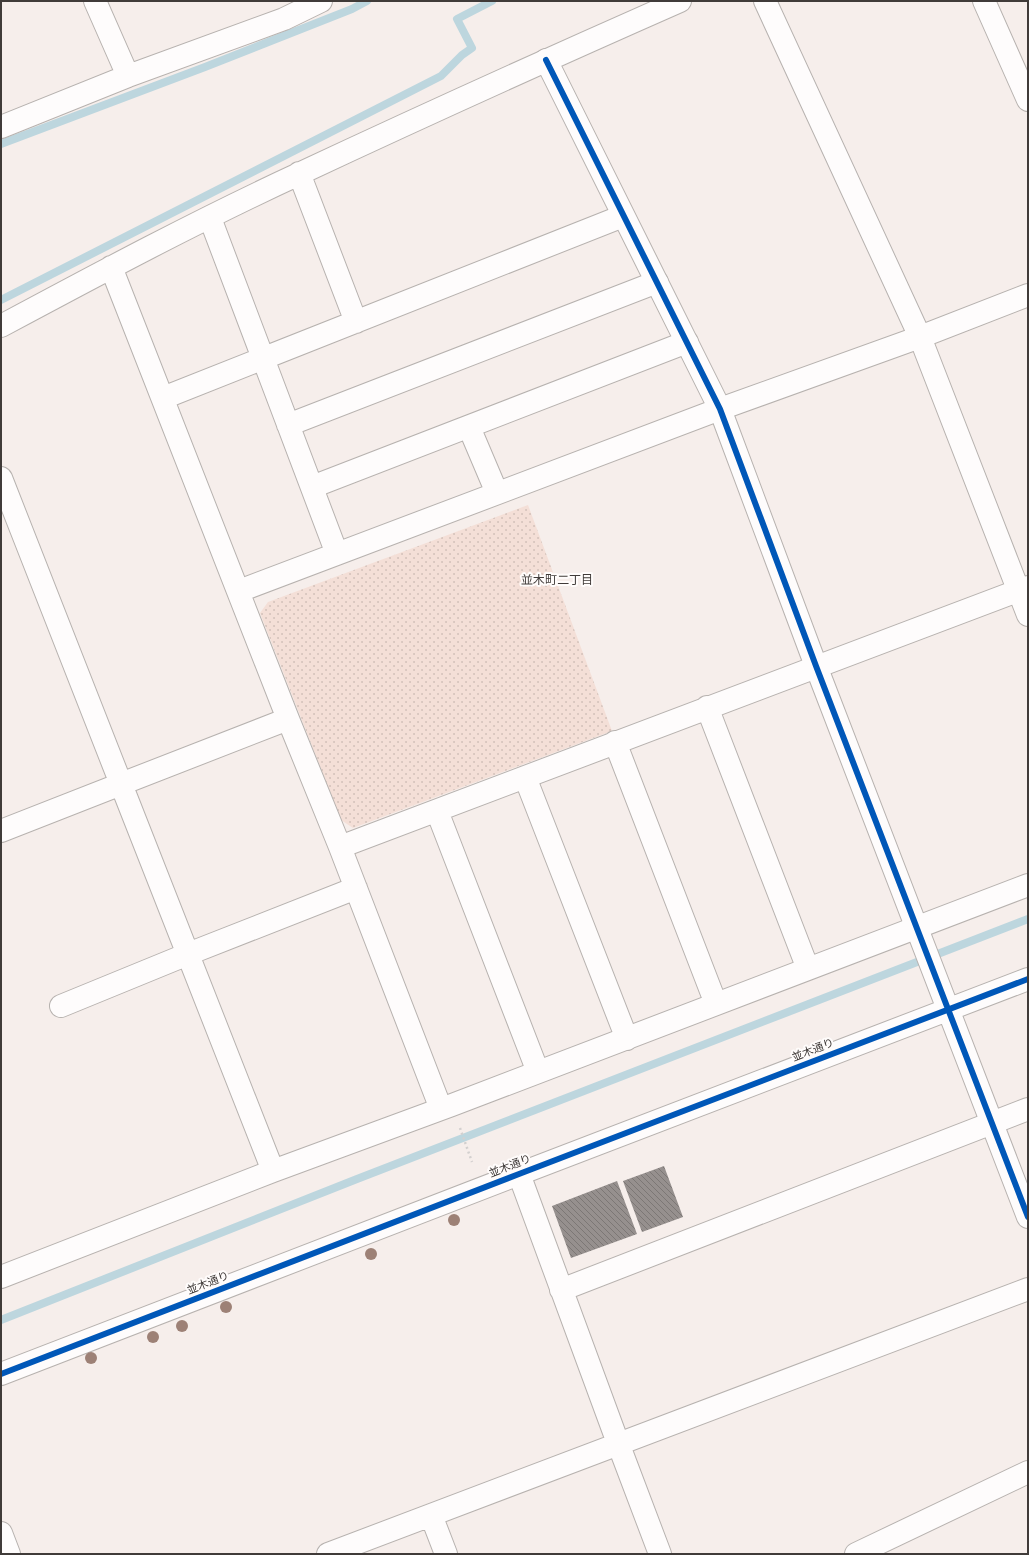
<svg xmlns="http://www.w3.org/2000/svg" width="1029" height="1555" font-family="Figtree,'Noto Sans JP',sans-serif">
<defs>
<pattern id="park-dots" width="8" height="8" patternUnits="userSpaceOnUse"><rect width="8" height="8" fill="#f4dfd7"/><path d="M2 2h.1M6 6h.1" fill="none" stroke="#d2c0b9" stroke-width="1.8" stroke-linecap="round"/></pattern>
<pattern id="building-back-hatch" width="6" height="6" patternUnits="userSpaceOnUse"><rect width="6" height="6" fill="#96908e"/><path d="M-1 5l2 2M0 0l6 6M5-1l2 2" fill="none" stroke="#7c7775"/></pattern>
</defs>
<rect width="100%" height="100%" fill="#f6eeeb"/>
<!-- park -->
<path fill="url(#park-dots)" d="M 528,505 L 612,731 L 353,828 L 341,820 L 260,613 L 268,602 Z"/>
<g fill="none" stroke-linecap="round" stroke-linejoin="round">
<!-- stream -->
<path stroke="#bdd6de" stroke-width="8" d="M 1,144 L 205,67 L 352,9 L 367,1
M 1,300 L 441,76 L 462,55 L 472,48 L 457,19 L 492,1
M 1,1320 L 357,1179 L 1028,919"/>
</g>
<!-- building -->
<path fill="url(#building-back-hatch)" d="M 664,1166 L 683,1217 L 642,1232 L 623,1181 Z
M 617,1181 L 637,1234 L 571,1258 L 552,1206 Z"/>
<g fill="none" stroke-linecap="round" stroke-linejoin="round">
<!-- minor casing -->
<g stroke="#b7b2af" stroke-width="24">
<path id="minor" d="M 95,1 L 128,76
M 765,1 L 920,337 L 1028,615
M 984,1 L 1028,100
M 1,127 L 128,76 L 284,19 L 321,1
M 299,173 L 356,322
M 210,218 L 337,554
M 111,267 L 288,719 L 340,847 L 441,1109
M 1,326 C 100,273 199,220 301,173 C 427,114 553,57 680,1
M 163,398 L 623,216
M 288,425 L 657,282
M 469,427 L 497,493
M 1,478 L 121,784 L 1,831
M 312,487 L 687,342
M 239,591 L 720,409 L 920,337 L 1028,295
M 707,707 L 808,969
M 615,742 L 716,1004
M 525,777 L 627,1039
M 437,811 L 538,1072
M 340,847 L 1028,587
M 61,1006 L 188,954 L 356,888
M 273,1171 L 121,784 L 288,719
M 519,1174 L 618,1443 L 660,1554
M 1,1277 L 273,1171 L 452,1105 L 1028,885
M 561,1290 L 1028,1109
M 431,1515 L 446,1554
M 328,1554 L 1028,1289
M 856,1554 L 1028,1472"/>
</g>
<!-- tertiary casing -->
<g stroke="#b7b2af" stroke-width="24">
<path id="tertiary" d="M 546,60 L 720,409 L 816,666 L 1028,1217
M 1,1374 L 519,1174 L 1028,979
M 1,1533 L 9,1554"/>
</g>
<!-- path -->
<path stroke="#d3d0cf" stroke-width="2.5" stroke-dasharray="2 3" stroke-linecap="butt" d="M 460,1128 L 472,1162"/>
<!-- minor -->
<use href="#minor" stroke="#fefcfc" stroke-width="22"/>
<!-- tertiary -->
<use href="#tertiary" stroke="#fefcfc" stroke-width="22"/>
<!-- cycleway casing -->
<g stroke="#fffcfb" stroke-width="8">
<path id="cycleway" d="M 546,60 L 720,409 L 816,666 L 1028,1217
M 1,1374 L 519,1174 L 1028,979"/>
</g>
<!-- cycleway -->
<use href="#cycleway" stroke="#0057b8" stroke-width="6"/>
</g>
<!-- trees -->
<g fill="#9d8176">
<circle cx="454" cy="1220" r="6"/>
<circle cx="371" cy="1254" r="6"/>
<circle cx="226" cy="1307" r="6"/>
<circle cx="182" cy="1326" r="6"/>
<circle cx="153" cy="1337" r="6"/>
<circle cx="91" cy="1358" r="6"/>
</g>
<g text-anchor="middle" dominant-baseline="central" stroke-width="4" stroke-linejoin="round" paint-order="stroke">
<!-- street labels -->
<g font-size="11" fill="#403b39" stroke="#fffcfb">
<text transform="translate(813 1050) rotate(-21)">並木通り</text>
<text transform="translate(510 1166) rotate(-21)">並木通り</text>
<text transform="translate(208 1283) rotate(-21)">並木通り</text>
</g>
<!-- neighbourhood labels -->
<g font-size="12" fill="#403b39" stroke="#fffcfb">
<text x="557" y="580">並木町二丁目</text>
</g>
</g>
<!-- border -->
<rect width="1029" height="1555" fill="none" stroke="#403b39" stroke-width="4"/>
</svg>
